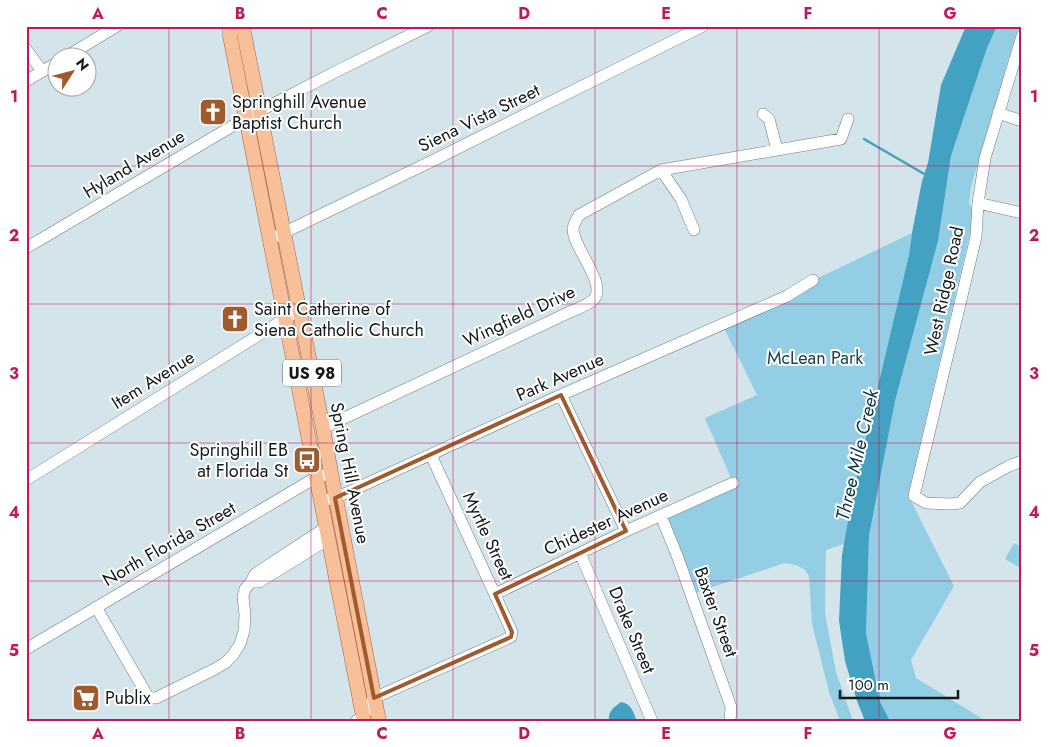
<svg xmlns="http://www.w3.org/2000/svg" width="1048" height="747" font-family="Jost,sans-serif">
<rect width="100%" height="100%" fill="#d3e4ea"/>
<!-- green -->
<path fill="#93cee5" d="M 997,26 L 1020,26 L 1016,35 L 1009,57 L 971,187 L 969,204 L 975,212 L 973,221 L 908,495 L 954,586 L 911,660 L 916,678 L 986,721 L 890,721 L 880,702 L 866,633 L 869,536 L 895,401 L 938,241 L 951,156 L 987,48 Z
M 912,233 L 909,255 L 853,492 L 844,544 L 826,550 L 825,613 L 836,672 L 853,721 L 840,721 L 829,692 L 812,624 L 809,576 L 804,569 L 796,565 L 785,563 L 691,594 L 661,516 L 733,483 L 705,418 L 757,395 L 722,324 Z
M 1014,543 L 1022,547 L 1022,569 L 1005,559 Z"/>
<!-- water -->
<path fill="#43a1c2" d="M 966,26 L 997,26 L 987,48 L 951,156 L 938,241 L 895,401 L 869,536 L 866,633 L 880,702 L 890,721 L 865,721 L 857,701 L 845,661 L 839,621 L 842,555 L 853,492 L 909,255 L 912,233 L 922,181 L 928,163 L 941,85 Z
M 621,702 C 632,704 633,712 637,721 L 609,721 C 608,711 614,707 621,702 Z"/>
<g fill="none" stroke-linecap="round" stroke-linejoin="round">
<!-- stream -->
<path stroke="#43a1c2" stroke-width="2.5" d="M 864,139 L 926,175"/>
<!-- minor casing -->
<g stroke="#6e7d83" stroke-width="12">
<path id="minor" d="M 1022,36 L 985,158 L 978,203 L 976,237 L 914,496 L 926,503 L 951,504 L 960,503 L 980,482 L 1009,466 L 1022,461
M 26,49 L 42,71
M 64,58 L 117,26
M 26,81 L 58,62
M 998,113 L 1022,121
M 763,114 L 769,119 L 777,150
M 661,170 L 681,199 L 694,230
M 978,203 L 1022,213
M 277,236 L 430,162 L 703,26
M 26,248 L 246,118 L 339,70 L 428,26
M 561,395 L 626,531
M 323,428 L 572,311 C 579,308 588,305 593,300 C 609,286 573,248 573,229 C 573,225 577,219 579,215 L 661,170 L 841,139 L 848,119
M 26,480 L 299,310
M 320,501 L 335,498 L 342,495 L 561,395 L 787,296 L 813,280
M 661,516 L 678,558 L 731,707 L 730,721
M 580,553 L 652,721
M 251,582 L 259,582 L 327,540
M 495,594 L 626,531 L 733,483
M 96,607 L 147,695 L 151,698 L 156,698 L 213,670 L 225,663 L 233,655 L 240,644 L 244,631 L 245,615 L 243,597 L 245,589 L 251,582 L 255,574 L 325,528
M 26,649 L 315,478 L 331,473
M 356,721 L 363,717 L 374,698 L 511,637 L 512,632 L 431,455"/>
</g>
<!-- major casing -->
<g stroke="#a46942" stroke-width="15">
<path id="major" d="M 230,26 L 230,36 L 246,118 L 364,721
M 241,26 L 244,33 L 323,428 L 331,473 L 379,721"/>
</g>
<!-- minor -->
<use href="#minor" stroke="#fff" stroke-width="11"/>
<!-- major -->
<use href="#major" stroke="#f7bf9a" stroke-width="14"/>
</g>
<!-- marked area -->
<path fill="none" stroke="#9f5b2d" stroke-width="4" stroke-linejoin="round" d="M 561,395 L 626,531 L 495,594 L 512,632 L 511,637 L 374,698 L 335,498 Z"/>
<!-- grid -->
<path fill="none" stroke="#c2185b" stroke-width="1" stroke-opacity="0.55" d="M 169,26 L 169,721M 311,26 L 311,721M 453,26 L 453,721M 595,26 L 595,721M 737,26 L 737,721M 879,26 L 879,721M 26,166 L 1022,166M 26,304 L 1022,304M 26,443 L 1022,443M 26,581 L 1022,581"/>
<!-- icons -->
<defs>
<g id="church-square" transform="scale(1.4375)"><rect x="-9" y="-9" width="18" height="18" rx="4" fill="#9f5b2d" stroke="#fff"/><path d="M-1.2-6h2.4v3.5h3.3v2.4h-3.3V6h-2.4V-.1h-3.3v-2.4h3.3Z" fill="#fff"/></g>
<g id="bus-square" transform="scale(1.4375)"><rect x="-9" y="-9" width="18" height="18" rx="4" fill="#9f5b2d" stroke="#fff"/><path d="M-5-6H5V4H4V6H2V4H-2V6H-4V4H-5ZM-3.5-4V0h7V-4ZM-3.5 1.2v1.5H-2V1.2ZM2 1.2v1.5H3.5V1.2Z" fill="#fff"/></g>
<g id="supermarket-square" transform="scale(1.4375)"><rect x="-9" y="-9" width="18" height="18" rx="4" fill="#9f5b2d" stroke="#fff"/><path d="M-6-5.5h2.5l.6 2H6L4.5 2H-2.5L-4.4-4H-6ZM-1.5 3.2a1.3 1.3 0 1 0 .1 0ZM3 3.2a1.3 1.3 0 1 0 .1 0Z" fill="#fff"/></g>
</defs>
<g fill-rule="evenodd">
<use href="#church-square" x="213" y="112"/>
<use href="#church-square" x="235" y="319"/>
<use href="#bus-square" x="307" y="460"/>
<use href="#supermarket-square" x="86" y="698"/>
</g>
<g text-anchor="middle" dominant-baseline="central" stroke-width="4" stroke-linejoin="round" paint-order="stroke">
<!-- shield labels -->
<rect fill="#fff" stroke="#5a5f60" stroke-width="1" x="283" y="359.5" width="58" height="27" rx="4"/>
<g font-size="16" font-weight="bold" fill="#141a1c">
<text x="312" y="373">US 98</text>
</g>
<!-- poi labels -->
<g font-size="18" fill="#141a1c" stroke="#fff" text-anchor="start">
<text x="232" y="102">Springhill Avenue<tspan x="232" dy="21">Baptist Church</tspan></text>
<text x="254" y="309">Saint Catherine of<tspan x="254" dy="21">Siena Catholic Church</tspan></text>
<text x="288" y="450" text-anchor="end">Springhill EB<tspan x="288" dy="21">at Florida St</tspan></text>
<text x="105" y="698">Publix</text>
</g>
<!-- street labels -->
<g font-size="18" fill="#141a1c" stroke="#fff">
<text transform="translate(479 118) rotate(-26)">Siena Vista Street</text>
<text transform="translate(134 164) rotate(-31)">Hyland Avenue</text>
<text transform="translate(944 291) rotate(-78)">West Ridge Road</text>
<text transform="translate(519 316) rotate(-25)">Wingfield Drive</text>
<text transform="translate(560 377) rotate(-24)">Park Avenue</text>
<text transform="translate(153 380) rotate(-32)">Item Avenue</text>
<text transform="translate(350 473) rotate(79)">Spring Hill Avenue</text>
<text transform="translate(606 522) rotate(-25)">Chidester Avenue</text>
<text transform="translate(488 536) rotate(65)">Myrtle Street</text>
<text transform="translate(169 544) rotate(-30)">North Florida Street</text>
<text transform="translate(716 612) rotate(70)">Baxter Street</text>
<text transform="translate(632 630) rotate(67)">Drake Street</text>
</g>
<!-- park labels -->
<g font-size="18" fill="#1a4351" stroke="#fff">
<text x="815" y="358">McLean Park</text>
</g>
<!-- water labels -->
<g font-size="19" font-style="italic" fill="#0b3644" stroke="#fff">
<text transform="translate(857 455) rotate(-77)">Three Mile Creek</text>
</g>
</g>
<!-- border -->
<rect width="1048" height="747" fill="none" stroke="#ffffff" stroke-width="55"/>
<!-- north arrow -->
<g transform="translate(72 72) rotate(54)"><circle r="24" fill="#ffffff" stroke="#a1a3a4"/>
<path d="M0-4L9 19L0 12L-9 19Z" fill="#9f5b2d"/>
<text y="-8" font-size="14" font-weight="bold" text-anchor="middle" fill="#141a1c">N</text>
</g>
<!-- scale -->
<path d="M840 690v8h118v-8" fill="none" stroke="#141a1c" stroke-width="2.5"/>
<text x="848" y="690" font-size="15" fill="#141a1c" stroke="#ffffff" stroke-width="4" paint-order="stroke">100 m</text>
<rect x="28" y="28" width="992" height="692" fill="none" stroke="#c2185b" stroke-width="2"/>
<g font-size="16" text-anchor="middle" font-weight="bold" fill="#c2185b">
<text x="98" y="19">A</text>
<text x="240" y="19">B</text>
<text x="382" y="19">C</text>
<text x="524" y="19">D</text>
<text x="666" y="19">E</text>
<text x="808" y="19">F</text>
<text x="950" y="19">G</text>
<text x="14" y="102">1</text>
<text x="1034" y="102">1</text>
<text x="14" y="241">2</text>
<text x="1034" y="241">2</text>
<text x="14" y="379">3</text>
<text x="1034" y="379">3</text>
<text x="14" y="518">4</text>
<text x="1034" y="518">4</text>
<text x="14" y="656">5</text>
<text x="1034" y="656">5</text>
<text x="98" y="739">A</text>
<text x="240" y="739">B</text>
<text x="382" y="739">C</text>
<text x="524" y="739">D</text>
<text x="666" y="739">E</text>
<text x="808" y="739">F</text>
<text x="950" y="739">G</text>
</g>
</svg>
